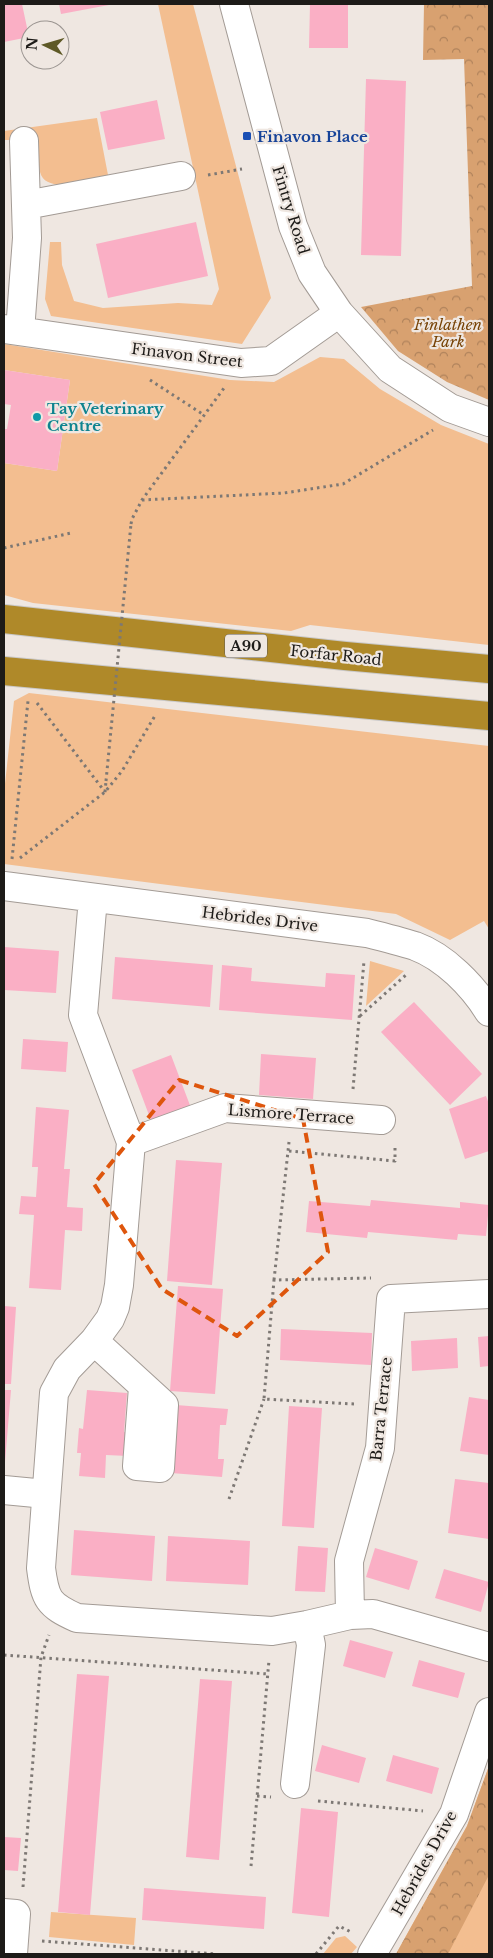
<svg xmlns="http://www.w3.org/2000/svg" width="493" height="1958" font-family="'Libre Baskerville',serif">
<defs>
<pattern id="forest-crowns" width="20" height="18" patternUnits="userSpaceOnUse" patternTransform="scale(1.25)"><rect width="20" height="18" fill="#d8a170"/><path d="M2 6a3 3 0 1 1 6 0M12 15a3 3 0 1 1 6 0" fill="none" stroke="#af825b"/></pattern>
</defs>
<rect width="100%" height="100%" fill="#efe7e1"/>
<!-- green -->
<path fill="#f3be90" d="M 158,4 L 193,4 L 271,298 L 242,344 L 51,316 L 45,299 L 50,242 L 61,242 L 62,265 L 74,301 L 103,308 L 178,303 L 212,305 L 219,289 Z
M 97,118 L 108,175 C 91,179 46,196 40,172 C 38,162 38,150 37,140 L 4,140 L 4,131 Z
M 4,344 L 230,380 L 274,382 L 320,357 L 344,359 L 380,389 L 441,425 L 489,444 L 489,645 L 310,625 L 291,631 L 33,603 L 4,595 L 4,463 L 57,471 L 70,380 L 4,370 Z
M 29,693 L 489,746 L 489,929 L 484,921 L 450,940 L 396,914 L 4,864 L 4,793 L 14,701 Z
M 370,961 L 404,971 L 366,1006 Z
M 489,1766 L 489,1954 L 396,1954 L 467,1826 Z
M 51,1912 L 136,1918 L 134,1945 L 49,1937 Z
M 345,1936 L 357,1947 L 351,1954 L 323,1954 L 336,1938 Z"/>
<!-- forest -->
<path fill="url(#forest-crowns)" d="M 424,4 L 489,4 L 489,400 L 447,382 L 398,351 L 361,307 L 472,286 L 464,59 L 423,60 Z
M 489,1766 L 489,1875 L 448,1954 L 396,1954 L 467,1826 Z"/>
<!-- building -->
<path fill="#faafc5" d="M 4,4 L 22,4 L 29,37 L 4,42 Z
M 59,4 L 109,4 L 109,5 L 61,14 Z
M 310,4 L 348,4 L 348,48 L 309,48 Z
M 366,79 L 406,81 L 401,256 L 361,255 Z
M 157,100 L 165,139 L 108,150 L 100,112 Z
M 196,222 L 208,276 L 108,298 L 96,244 Z
M 4,370 L 70,380 L 57,471 L 4,463 L 4,429 L 7,429 L 11,405 L 4,404 Z
M 4,947 L 59,951 L 56,993 L 4,990 Z
M 115,957 L 213,965 L 210,1007 L 112,999 Z
M 222,965 L 252,968 L 251,981 L 325,987 L 326,973 L 355,975 L 352,1020 L 219,1010 Z
M 414,1002 L 482,1074 L 450,1105 L 381,1032 Z
M 23,1039 L 68,1042 L 66,1072 L 21,1069 Z
M 261,1054 L 316,1058 L 313,1099 L 259,1095 Z
M 171,1055 L 191,1108 L 152,1123 L 132,1070 Z
M 486,1096 L 489,1104 L 489,1151 L 465,1159 L 449,1109 Z
M 36,1107 L 69,1110 L 64,1169 L 70,1169 L 67,1207 L 83,1208 L 82,1231 L 65,1230 L 61,1290 L 29,1288 L 34,1215 L 19,1214 L 21,1196 L 36,1197 L 38,1167 L 32,1167 Z
M 176,1160 L 222,1163 L 212,1285 L 167,1281 Z
M 371,1200 L 460,1208 L 460,1202 L 489,1205 L 486,1236 L 458,1234 L 457,1240 L 368,1232 L 367,1238 L 306,1232 L 309,1201 L 370,1206 Z
M 178,1286 L 223,1289 L 215,1394 L 170,1391 Z
M 4,1306 L 16,1307 L 11,1384 L 4,1384 Z
M 281,1329 L 372,1333 L 371,1365 L 280,1360 Z
M 489,1336 L 489,1366 L 480,1367 L 478,1337 Z
M 457,1338 L 458,1368 L 412,1371 L 411,1341 Z
M 4,1390 L 11,1390 L 5,1462 L 4,1462 Z
M 87,1390 L 127,1393 L 124,1432 L 129,1433 L 128,1456 L 106,1455 L 105,1478 L 79,1476 L 81,1453 L 77,1453 L 79,1428 L 83,1429 Z
M 469,1397 L 489,1400 L 489,1455 L 460,1451 Z
M 176,1405 L 228,1409 L 226,1425 L 220,1425 L 218,1459 L 224,1459 L 222,1477 L 171,1473 Z
M 289,1406 L 322,1408 L 314,1528 L 282,1526 Z
M 455,1479 L 489,1483 L 489,1539 L 448,1533 Z
M 74,1530 L 155,1536 L 152,1581 L 71,1575 Z
M 168,1536 L 250,1541 L 248,1585 L 166,1581 Z
M 298,1546 L 328,1548 L 325,1592 L 295,1591 Z
M 375,1548 L 418,1561 L 409,1590 L 366,1577 Z
M 444,1569 L 489,1582 L 481,1612 L 435,1598 Z
M 350,1640 L 393,1652 L 385,1678 L 343,1666 Z
M 419,1660 L 465,1673 L 458,1698 L 412,1686 Z
M 77,1674 L 109,1676 L 90,1915 L 58,1912 Z
M 200,1679 L 232,1681 L 219,1860 L 186,1857 Z
M 322,1745 L 366,1758 L 359,1783 L 315,1771 Z
M 393,1755 L 439,1768 L 432,1794 L 386,1781 Z
M 301,1808 L 338,1812 L 329,1917 L 292,1913 Z
M 4,1837 L 21,1838 L 18,1871 L 4,1870 Z
M 144,1888 L 266,1897 L 264,1929 L 142,1920 Z"/>
<g fill="none" stroke-linecap="round" stroke-linejoin="round">
<!-- minor casing -->
<g stroke="#a39b95" stroke-width="30">
<path id="minor" d="M 234,4 L 293,226 L 312,273 L 339,313 L 390,369 L 450,408 L 489,422
M 26,205 L 181,176
M 4,329 L 241,363 L 271,361 L 339,313
M 20,331 L 27,238 L 24,141
M 4,886 L 367,933 C 383,937 399,941 415,946 C 445,957 473,986 489,1012
M 93,898 L 83,1015 L 131,1142 L 119,1285 L 115,1307 L 110,1319 L 94,1341 L 67,1369 L 54,1393 L 41,1568 C 45,1599 48,1605 77,1618 L 272,1631 L 307,1625 L 350,1615 L 373,1614 L 489,1647
M 131,1142 L 225,1108 L 381,1120
M 94,1341 L 164,1405 L 160,1468 L 137,1466 L 143,1387
M 4,1490 L 46,1494
M 350,1615 L 349,1561 L 380,1448 L 391,1299 L 489,1294
M 295,1784 L 311,1645 L 307,1625
M 4,1913 L 16,1914 L 13,1954
M 372,1954 L 454,1814 L 489,1712"/>
</g>
<!-- highway casing -->
<g stroke="#c9c8c8" stroke-width="30">
<path id="highway" d="M 4,619 L 345,656 L 489,669
M 4,671 L 489,716"/>
</g>
<!-- path -->
<path stroke="#7d7874" stroke-width="3" stroke-dasharray="2.5 4" stroke-linecap="butt" d="M 208,175 L 242,169
M 150,380 L 204,415
M 142,500 L 284,493 L 343,484 L 433,430
M 131,524 L 132,519 L 142,500 L 224,388
M 4,548 L 71,533
M 37,703 L 105,792
M 105,792 L 106,781
M 20,858 L 105,792 L 122,771 L 156,714
M 12,859 L 28,701
M 360,1016 L 407,974
M 353,1089 L 364,961
M 289,1151 L 395,1161 L 395,1144
M 274,1280 L 289,1142
M 354,1404 L 264,1399 L 274,1280 L 371,1278
M 229,1499 L 264,1399
M 4,1655 L 268,1674
M 257,1796 L 271,1797
M 318,1801 L 423,1811
M 251,1866 L 269,1660
M 23,1887 L 41,1657 L 49,1635
M 42,1941 L 216,1954
M 316,1954 L 339,1926 L 353,1933"/>
<!-- minor -->
<use href="#minor" stroke="#fff" stroke-width="28"/>
<!-- highway -->
<use href="#highway" stroke="#af8929" stroke-width="28"/>
<!-- path-bridge -->
<path stroke="#7d7874" stroke-width="3" stroke-dasharray="2.5 4" stroke-linecap="butt" d="M 106,781 L 131,524"/>
</g>
<!-- marked area -->
<path fill="none" stroke="#de560d" stroke-width="4" stroke-dasharray="10 6" stroke-linejoin="round" d="M 179,1080 L 303,1119 L 328,1252 L 237,1336 L 162,1289 L 94,1184 Z"/>
<!-- markers -->
<rect fill="#1a4fb4" stroke="#efe7e1" stroke-width="2" x="242" y="131" width="10" height="10" rx="2.5"/>
<circle fill="#0f9aa8" stroke="#efe7e1" stroke-width="2" cx="37" cy="417" r="5"/>
<g text-anchor="middle" dominant-baseline="central" stroke-width="4.5" stroke-linejoin="round" paint-order="stroke">
<!-- shield labels -->
<rect fill="#efe7e1" stroke="#5c5854" stroke-width="1" x="225" y="634.5" width="42" height="23" rx="4"/>
<g font-size="14" font-weight="bold" fill="#1d1b18">
<text x="246" y="646">A90</text>
</g>
<!-- transit labels -->
<g font-size="15" font-weight="bold" fill="#164399" stroke="#efe7e1" text-anchor="start">
<text x="257" y="136">Finavon Place</text>
</g>
<!-- street labels -->
<g font-size="15" fill="#1d1b18" stroke="#efe7e1">
<text transform="translate(291 210) rotate(73)">Fintry Road</text>
<text transform="translate(187 355) rotate(7)">Finavon Street</text>
<text transform="translate(336 655) rotate(6)">Forfar Road</text>
<text transform="translate(260 919) rotate(7)">Hebrides Drive</text>
<text transform="translate(291 1114) rotate(4)">Lismore Terrace</text>
<text transform="translate(381 1409) rotate(-84)">Barra Terrace</text>
<text transform="translate(424 1863) rotate(-61)">Hebrides Drive</text>
</g>
<!-- park labels -->
<g font-size="15" font-style="italic" fill="#774306" stroke="#efe7e1">
<text x="448" y="324">Finlathen<tspan x="448" dy="17">Park</tspan></text>
</g>
<!-- culture labels -->
<g font-size="15" font-weight="bold" fill="#0d838f" stroke="#efe7e1" text-anchor="start">
<text x="47" y="408">Tay Veterinary<tspan x="47" dy="17">Centre</tspan></text>
</g>
</g>
<!-- border -->
<rect width="493" height="1958" fill="none" stroke="#1d1b18" stroke-width="10"/>
<!-- north arrow -->
<g transform="translate(45 45) rotate(275)"><circle r="24" fill="#efe7e1" stroke="#9b9591"/>
<path d="M0-4L9 19L0 12L-9 19Z" fill="#5e5926"/>
<text y="-8" font-size="14" font-weight="bold" text-anchor="middle" fill="#1d1b18">N</text>
</g>
</svg>
